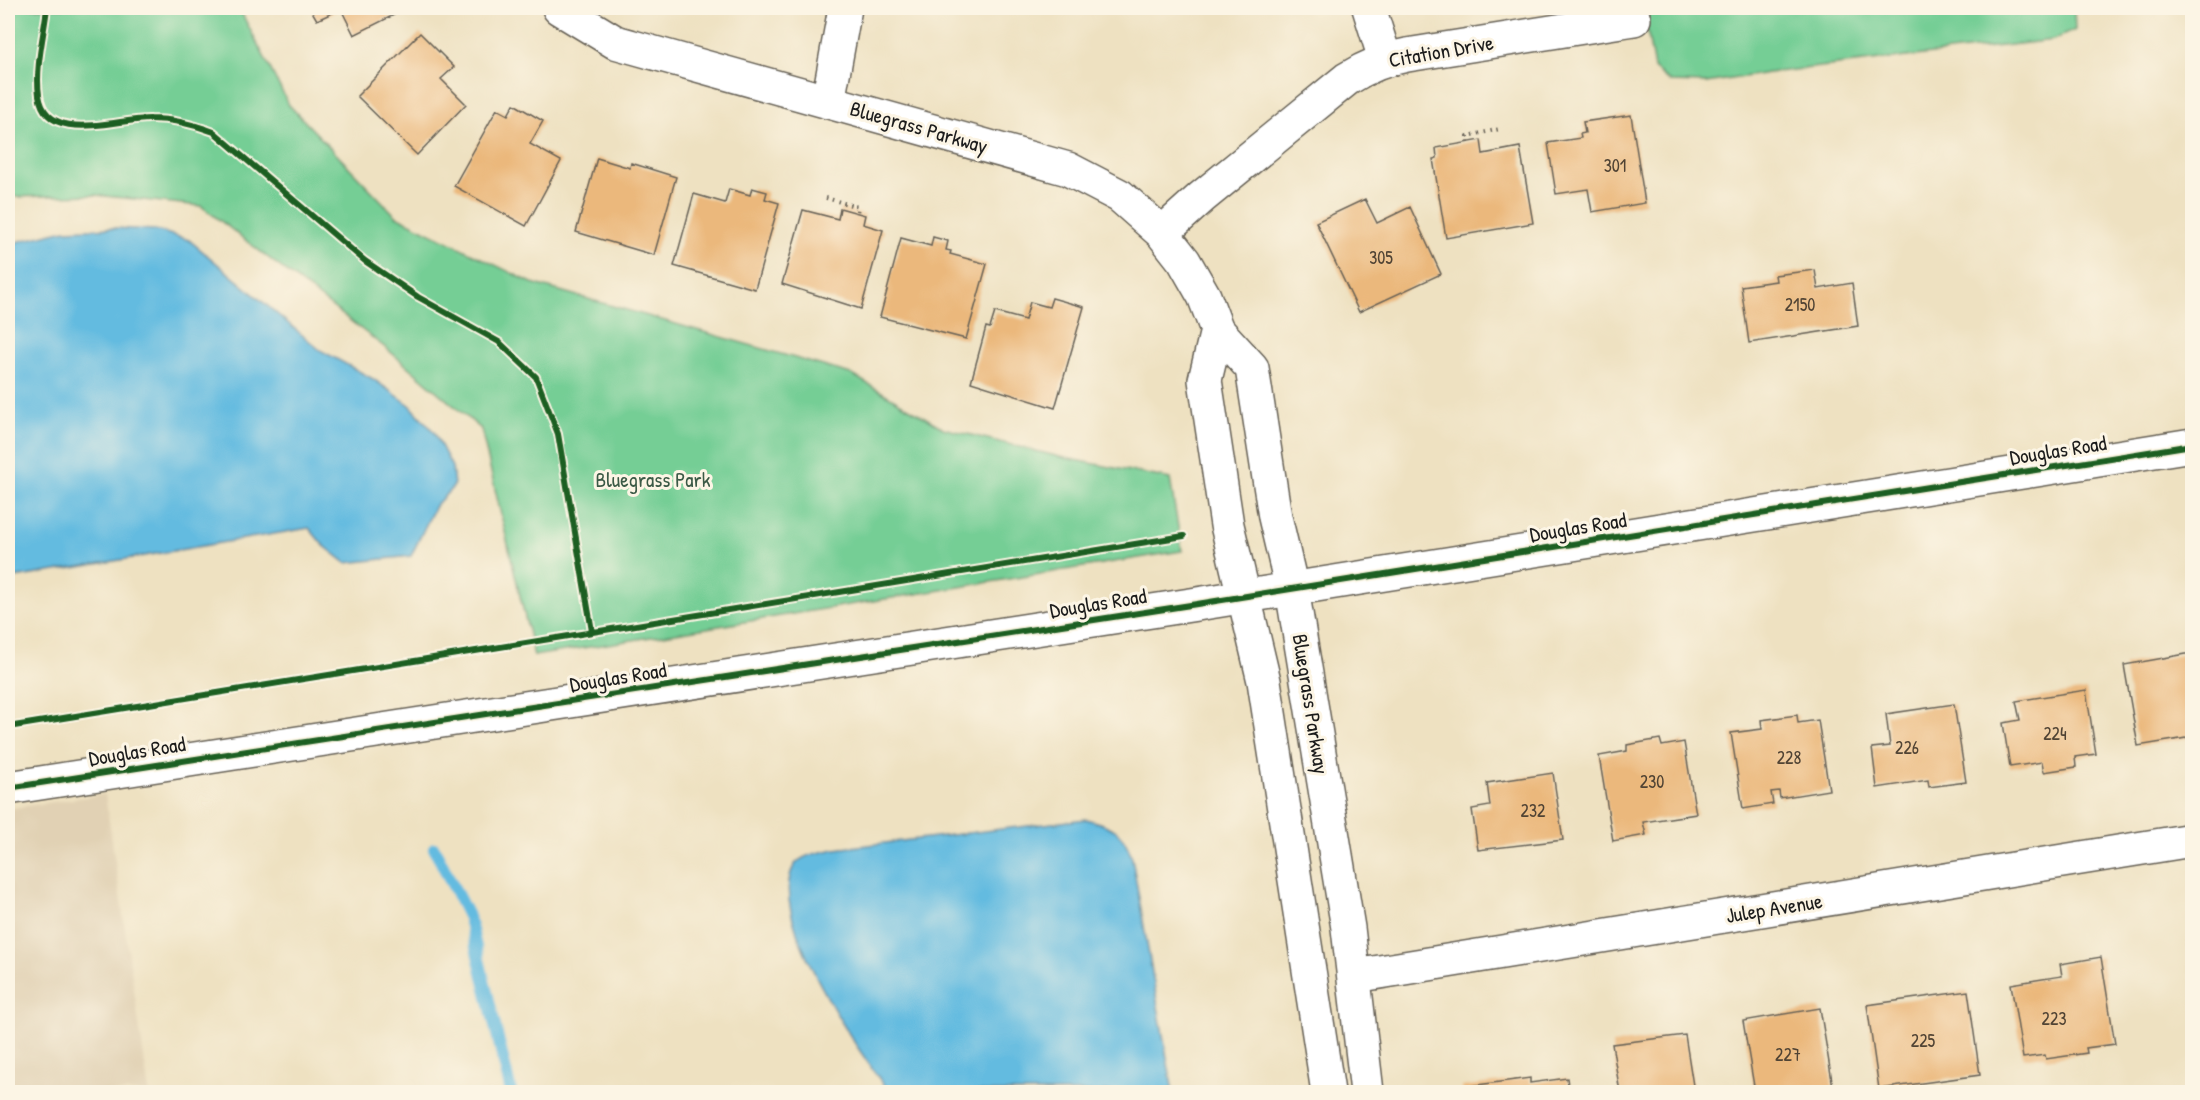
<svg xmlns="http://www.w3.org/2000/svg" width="2200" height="1100" font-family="'Patrick Hand',sans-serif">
<rect width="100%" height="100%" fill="#fcf5e5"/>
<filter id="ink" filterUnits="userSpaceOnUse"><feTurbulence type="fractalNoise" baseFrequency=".0167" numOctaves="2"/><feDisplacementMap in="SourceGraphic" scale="12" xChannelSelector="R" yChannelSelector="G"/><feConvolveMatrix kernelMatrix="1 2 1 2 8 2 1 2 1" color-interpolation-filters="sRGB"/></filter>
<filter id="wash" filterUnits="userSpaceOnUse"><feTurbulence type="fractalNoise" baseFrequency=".008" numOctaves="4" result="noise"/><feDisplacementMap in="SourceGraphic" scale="24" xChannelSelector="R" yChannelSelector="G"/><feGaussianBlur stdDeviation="1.35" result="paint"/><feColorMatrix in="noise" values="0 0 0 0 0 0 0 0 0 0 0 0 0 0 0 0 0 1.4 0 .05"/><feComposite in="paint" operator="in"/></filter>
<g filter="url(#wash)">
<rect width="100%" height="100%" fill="#eee1c1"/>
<!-- built -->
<path fill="#e1d1b4" d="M 105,794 L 149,1092 L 8,1092 L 8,809 Z"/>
<!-- green -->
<path fill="#74ce95" stroke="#487558" stroke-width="1.5" d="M 8,8 L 239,8 L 289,105 L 396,216 L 532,283 L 851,374 L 943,428 L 1060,457 L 1170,479 L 1182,551 L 534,656 L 481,429 L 387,349 L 201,206 L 95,195 L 8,197 Z
M 1643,8 L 2074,8 L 2075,30 L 2053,40 L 1768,73 L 1706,83 L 1670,82 L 1654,68 Z"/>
<!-- water -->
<path fill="#64bbe0" stroke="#406c7e" stroke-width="1.5" d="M 113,228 L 155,230 L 189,240 L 320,350 L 373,379 L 410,405 L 434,432 L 452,467 L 454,486 L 435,506 L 411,556 L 346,563 L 323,545 L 309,528 L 8,579 L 8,244 L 65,230 Z
M 1086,819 C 1114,827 1123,830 1132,858 L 1173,1092 L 889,1092 C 859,1052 765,916 794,866 C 801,854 823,852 835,849 Z"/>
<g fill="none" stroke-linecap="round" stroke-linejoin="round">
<!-- stream -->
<path stroke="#64bbe0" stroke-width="12" d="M 434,848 L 469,918 L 511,1092"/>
</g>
<g id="blocks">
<!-- building -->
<path fill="#ebb87b" d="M 310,8 L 398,8 L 400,12 L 354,35 L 341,9 L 317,20 Z
M 420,33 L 454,67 L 441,79 L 466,104 L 417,155 L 357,96 Z
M 514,104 L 543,121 L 530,144 L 561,161 L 526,226 L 454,186 L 497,109 L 508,115 Z
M 1631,115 L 1645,203 L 1592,212 L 1588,189 L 1556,194 L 1548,143 L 1581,138 L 1580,134 L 1585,133 L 1583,122 Z
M 1481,140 L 1483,154 L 1520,147 L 1533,223 L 1446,238 L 1433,159 L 1437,158 L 1436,148 Z
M 597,158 L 630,168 L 631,163 L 676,177 L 654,255 L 576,232 Z
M 752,188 L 767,192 L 765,199 L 779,203 L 755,289 L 674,266 L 694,194 L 725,203 L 729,189 L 750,195 Z
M 1365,199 L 1377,223 L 1410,207 L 1441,274 L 1359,312 L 1316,222 Z
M 840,208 L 865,215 L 863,224 L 883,230 L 861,309 L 782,284 L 803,210 L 838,219 Z
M 933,237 L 948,241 L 946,250 L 951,251 L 950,254 L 987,264 L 966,339 L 880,317 L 901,238 L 931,246 Z
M 1815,270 L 1818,289 L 1852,283 L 1858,326 L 1749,343 L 1741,286 L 1776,281 L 1775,275 Z
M 1052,298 L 1084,307 L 1055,408 L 971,382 L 986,327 L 990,328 L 995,312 L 1025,320 L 1030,302 L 1049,307 Z
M 2192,653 L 2192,737 L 2138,746 L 2124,665 Z
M 2086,690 L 2096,754 L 2075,757 L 2076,767 L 2044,772 L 2042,762 L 2010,767 L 2003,723 L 2020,720 L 2016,701 Z
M 1954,704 L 1966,782 L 1929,787 L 1928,780 L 1877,788 L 1872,748 L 1890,746 L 1886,714 Z
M 1797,715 L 1798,723 L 1818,720 L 1829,790 L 1780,798 L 1779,791 L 1771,792 L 1773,804 L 1743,809 L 1731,733 L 1762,729 L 1761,720 Z
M 1660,739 L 1662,746 L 1684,742 L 1696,814 L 1643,822 L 1646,835 L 1613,841 L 1599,756 L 1627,751 L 1627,745 Z
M 1553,773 L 1563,840 L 1478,850 L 1472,809 L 1490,806 L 1487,783 Z
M 2101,957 L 2115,1044 L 2086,1048 L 2087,1053 L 2046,1059 L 2045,1055 L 2023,1058 L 2011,984 L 2062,976 L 2060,964 Z
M 1968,991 L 1980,1075 L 1879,1089 L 1867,1005 Z
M 1820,1008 L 1833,1087 L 1801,1092 L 1755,1092 L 1743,1021 Z
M 1685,1035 L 1694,1092 L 1620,1092 L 1612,1044 Z
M 1530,1078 L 1530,1083 L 1567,1078 L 1569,1092 L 1463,1092 L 1462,1087 Z"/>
</g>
</g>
<g filter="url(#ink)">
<use href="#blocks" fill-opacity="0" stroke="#666156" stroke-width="1.5"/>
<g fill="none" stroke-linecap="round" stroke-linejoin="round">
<!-- minor casing -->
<g stroke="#666156" stroke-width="36">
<path id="minor" d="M 559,8 L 615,42 L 1068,169 L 1120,196 L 1162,233 L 1184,261 L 1204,296 L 1217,330 L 1252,368 L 1275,517 L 1292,589 L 1348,928 L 1367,1092
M 1369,8 L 1385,59
M 828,102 L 845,8
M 1162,233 L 1202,197 L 1347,79 C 1366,67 1384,59 1407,55 L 1634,19
M 1217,330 L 1205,380 L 1227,525 L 1264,681 L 1328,1092
M 1355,976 L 2192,840"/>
</g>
<!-- tertiary casing -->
<g stroke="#666156" stroke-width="36">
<path id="tertiary" d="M 8,788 L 1197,604 L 2192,445"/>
</g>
<!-- path -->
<path stroke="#666156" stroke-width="4" stroke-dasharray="1.5 4.5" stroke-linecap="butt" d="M 1468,143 L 1468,136 L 1500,129
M 826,198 L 858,207 L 857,213"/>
<!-- minor -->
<use href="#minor" stroke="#fff" stroke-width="33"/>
<!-- tertiary -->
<use href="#tertiary" stroke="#fff" stroke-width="33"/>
<!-- cycleway casing -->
<g stroke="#fcf5e5" stroke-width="10">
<path id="cycleway" d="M 47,8 C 44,34 35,68 39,95 C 46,146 118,118 151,119 C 173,119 193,124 214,132 L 365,261 L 418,297 L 499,342 L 536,377 L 558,434 L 592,631
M 8,727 L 1184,536
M 8,788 L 1197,604 L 2192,445"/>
</g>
<!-- cycleway -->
<use href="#cycleway" stroke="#1b5e20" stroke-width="6"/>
</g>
</g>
<g text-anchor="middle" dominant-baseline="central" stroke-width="6" stroke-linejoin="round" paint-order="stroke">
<!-- number labels -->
<g font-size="18" fill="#504334">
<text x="1615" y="165">301</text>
<text x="1381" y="257">305</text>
<text x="1800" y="304">2150</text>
<text x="2055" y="733">224</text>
<text x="1907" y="747">226</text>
<text x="1789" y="757">228</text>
<text x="1652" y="781">230</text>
<text x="1533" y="810">232</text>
<text x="2054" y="1018">223</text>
<text x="1923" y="1040">225</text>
<text x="1788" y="1054">227</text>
</g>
<!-- street labels -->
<g font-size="21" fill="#1c1c1c" stroke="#fcf5e5">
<text transform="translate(1441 51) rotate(-10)">Citation Drive</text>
<text transform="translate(919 127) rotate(16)">Bluegrass Parkway</text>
<text transform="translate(2058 450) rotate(-9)">Douglas Road</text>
<text transform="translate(1578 527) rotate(-9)">Douglas Road</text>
<text transform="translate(1098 603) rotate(-9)">Douglas Road</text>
<text transform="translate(618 677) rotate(-9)">Douglas Road</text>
<text transform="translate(1311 704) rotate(81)">Bluegrass Parkway</text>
<text transform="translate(137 751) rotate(-9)">Douglas Road</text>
<text transform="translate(1774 908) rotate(-9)">Julep Avenue</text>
</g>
<!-- park labels -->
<g font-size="21" fill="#3b5a46" stroke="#fcf5e5">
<text x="653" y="479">Bluegrass Park</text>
</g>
</g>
<!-- margin -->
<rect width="2200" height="1100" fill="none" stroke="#fcf5e5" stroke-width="30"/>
</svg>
